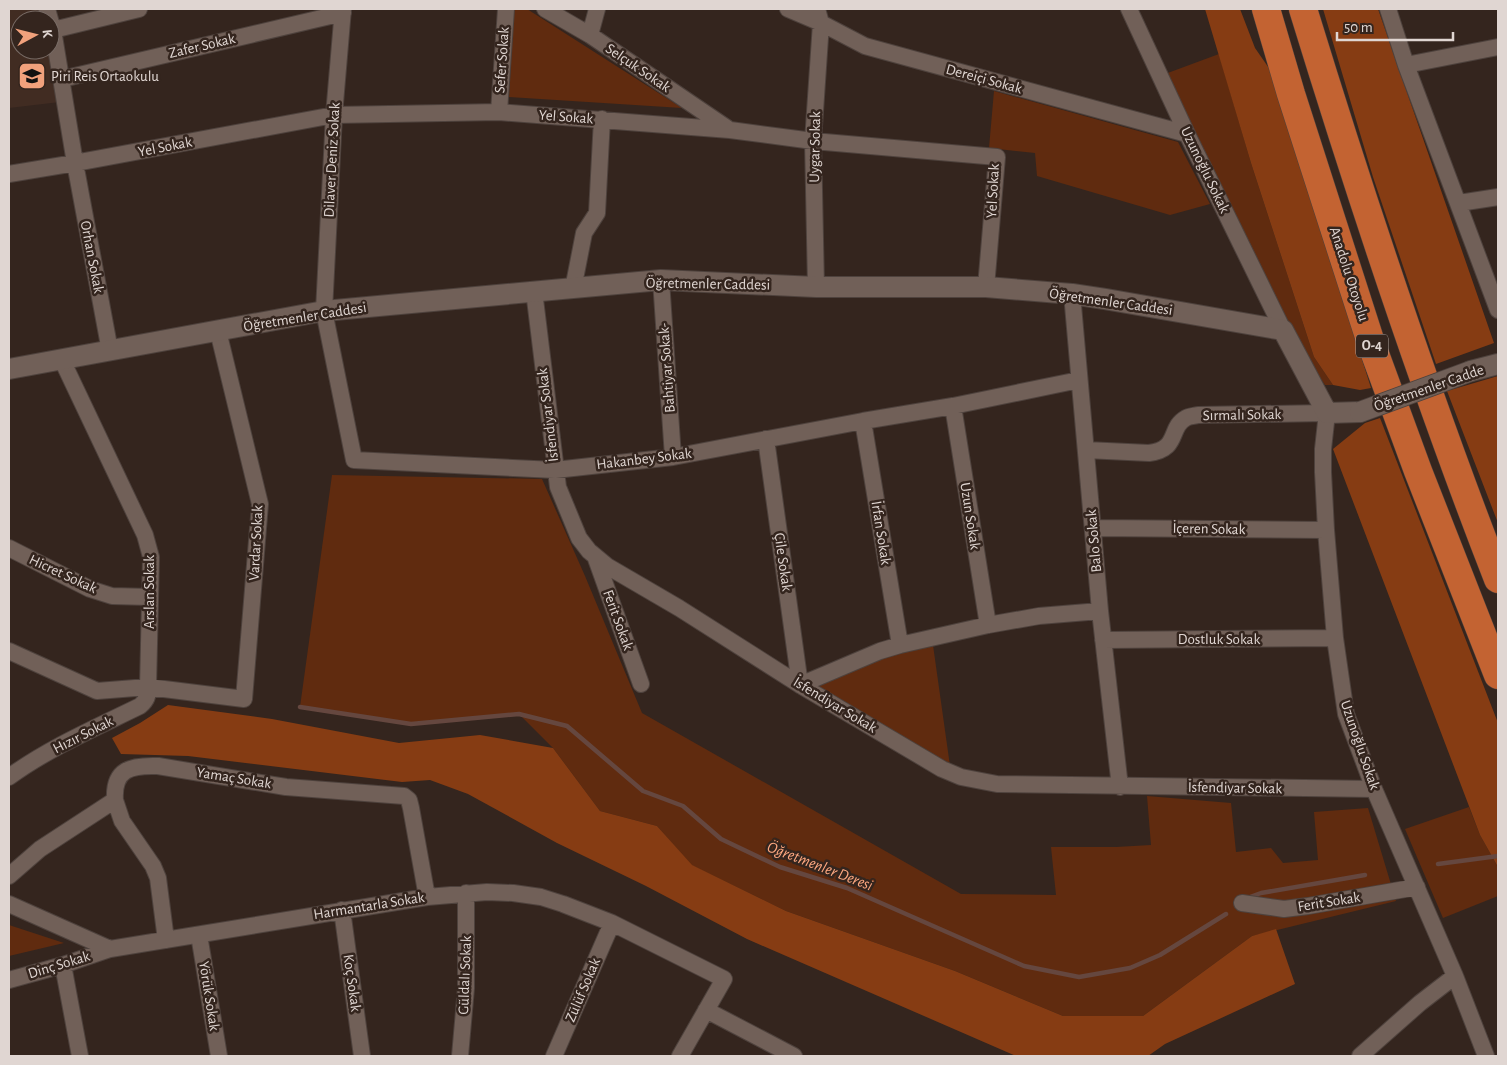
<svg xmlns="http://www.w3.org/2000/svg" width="1507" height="1065" font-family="'Alegreya Sans',sans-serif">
<rect width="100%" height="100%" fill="#34251e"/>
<!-- built -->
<path fill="#412c22" d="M 9,9 L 39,9 L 44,20 L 20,20 L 20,50 L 50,50 L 60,102 L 9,108 Z"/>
<!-- green -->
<path fill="#602b0f" d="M 514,9 L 527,9 L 682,108 L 509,97 Z
M 1219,54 L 1251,163 L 1314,357 L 1333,385 L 1325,385 L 1306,357 L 1165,74 Z
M 994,91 L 1178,142 L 1210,204 L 1170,215 L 1037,176 L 1035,153 L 989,148 Z
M 332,475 L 542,479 L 585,576 L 642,713 L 961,894 L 1056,895 L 1051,847 L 1116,847 L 1151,845 L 1147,796 L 1231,803 L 1236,852 L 1271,848 L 1283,863 L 1318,860 L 1314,812 L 1368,808 L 1396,901 L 1252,936 L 1143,1016 L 1063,1016 L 955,971 L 786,911 L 691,865 L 657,826 L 600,811 L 553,748 L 519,714 L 411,724 L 300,707 Z
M 932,638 L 951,773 L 800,685 Z
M 1469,807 L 1480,835 L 1498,867 L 1498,896 L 1443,918 L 1405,829 Z
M 9,925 L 64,943 L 9,956 Z"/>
<!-- forest -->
<path fill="#863c13" d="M 1205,9 L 1240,9 L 1255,48 L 1273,74 L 1371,388 L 1360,390 L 1333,385 L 1314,357 L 1251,163 Z
M 1323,9 L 1378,9 L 1494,343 L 1436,364 L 1373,177 Z
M 1498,376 L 1498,523 L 1447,391 Z
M 1380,418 L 1498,723 L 1498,867 L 1480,835 L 1333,449 L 1365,423 Z
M 168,705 L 272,719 L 399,743 L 480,735 L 553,748 L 600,811 L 657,826 L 692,865 L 786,911 L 955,971 L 1063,1016 L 1143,1016 L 1252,936 L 1276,929 L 1295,984 L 1165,1044 L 1148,1056 L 1016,1056 L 747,939 L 646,886 L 557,843 L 468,794 L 430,780 L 402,782 L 188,756 L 121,754 L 112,738 L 140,723 Z"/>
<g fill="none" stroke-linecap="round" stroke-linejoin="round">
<!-- stream -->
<path stroke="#65473f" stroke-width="4.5" d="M 300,707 L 411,724 L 519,714 L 567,726 L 643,791 L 683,806 L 721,839 L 780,867 L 847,888 L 1024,966 L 1079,977 L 1130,968 L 1160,955 L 1226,914
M 1438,864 L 1498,856
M 1250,897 L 1261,893 L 1365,875"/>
<!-- minor casing -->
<g stroke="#4e423d" stroke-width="18">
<path id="minor" d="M 47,9 L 53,30 L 75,163 L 110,351
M 343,9 L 334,115 L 324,311 L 354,460 L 555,470 L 673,457 L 863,421 L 953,406 L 1079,380
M 545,9 L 590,35 L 727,128
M 788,9 L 821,23 L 865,46 L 1187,134
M 1129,9 L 1187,134 L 1283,330
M 1388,9 L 1406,65 L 1498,310
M 53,30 L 139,9
M 590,35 L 597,9
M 1406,65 L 1498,47
M 62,79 L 343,13
M 499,112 L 506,9
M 9,174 L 75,163 L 334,115 L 499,112 L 730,130 L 813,141 L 997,157 L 986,287
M 1459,203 L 1498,197
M 661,280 L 673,457
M 816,287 L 813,141 L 821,23 L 817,9
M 573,289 L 584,233 L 597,213 L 602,119
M 534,291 L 558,487 L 579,538 L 589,551 L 607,566 L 679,608 L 800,685 L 942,769 L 961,777 L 997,784 L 1374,789
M 1072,294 L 1100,611 L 1120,787
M 62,360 L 145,535 L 151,557 L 148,687 L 244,699 L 260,504 L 218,331
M 953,406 L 988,625
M 863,421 L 900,645
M 766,439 L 800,685
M 1086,450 L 1149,453 C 1180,449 1168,428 1186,418 C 1189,416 1194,416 1198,415 L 1327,413 L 1323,449 L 1323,472 L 1326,530 L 1335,638 L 1346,714 L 1374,789 L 1455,976 L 1486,1056
M 1093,528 L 1326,530
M 9,548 L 90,589 L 112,596 L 150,597
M 595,556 L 641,684
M 1103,640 L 1335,638
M 9,651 L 97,691 L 148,687 C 148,696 147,700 140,706 C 95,728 49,748 9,777
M 800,685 L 880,651 L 900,645 L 988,625 L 1039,616 L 1100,611
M 115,800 L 122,821 L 153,866 L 158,878 L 166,940
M 9,876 L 40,849 L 115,800 C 113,769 131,765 158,766 L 286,787 L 404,796 L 409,800 L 411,808 L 427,897
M 1242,903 L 1284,909 L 1308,906 L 1417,887
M 9,904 L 110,949 L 427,897 L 487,892 L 513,893 L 541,897 L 563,904 L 612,923 L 724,979 L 680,1056
M 342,910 L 362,1056
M 199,935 L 219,1056
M 63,965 L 80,1056
M 9,980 L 63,965 L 110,949
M 706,1010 L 794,1056
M 460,1056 L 466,988 L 466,893
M 554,1056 L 612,923
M 1360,1056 L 1420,1003 L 1455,976"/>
</g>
<!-- tertiary casing -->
<g stroke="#4e423d" stroke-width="22">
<path id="tertiary" d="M 9,369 L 324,311 L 661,280 L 816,287 L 986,287 L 1072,294 L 1105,299 L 1283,330 L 1327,413 L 1360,412
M 1471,371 L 1498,364"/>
</g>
<!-- motorway casing -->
<g stroke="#4e423d" stroke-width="29">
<path id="motorway" d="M 1266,9 L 1291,94 L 1371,343 L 1418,471 L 1498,675
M 1303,9 C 1362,201 1425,392 1498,579"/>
</g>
<!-- minor -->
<use href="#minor" stroke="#716058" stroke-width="16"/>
<!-- tertiary -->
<use href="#tertiary" stroke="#716058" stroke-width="20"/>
<!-- motorway -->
<use href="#motorway" stroke="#c36332" stroke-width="28"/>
<!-- tertiary-bridge casing -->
<g stroke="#4e423d" stroke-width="22" stroke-linecap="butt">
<path id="tertiary-bridge" d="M 1360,412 L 1471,371"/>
</g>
<!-- tertiary-bridge -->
<use href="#tertiary-bridge" stroke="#716058" stroke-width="20"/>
</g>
<!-- icons -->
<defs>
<g id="school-square" transform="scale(1.4375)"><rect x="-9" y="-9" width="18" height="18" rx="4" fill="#f1a17c" stroke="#34251e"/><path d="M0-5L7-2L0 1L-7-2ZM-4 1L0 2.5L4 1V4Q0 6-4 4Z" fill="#111"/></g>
</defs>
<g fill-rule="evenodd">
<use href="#school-square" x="32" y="76"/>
</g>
<g text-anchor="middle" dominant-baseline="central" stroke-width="5" stroke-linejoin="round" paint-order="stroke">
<!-- shield labels -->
<rect fill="#34251e" stroke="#aca19c" stroke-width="1" x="1356" y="334.5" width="32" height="23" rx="4"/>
<g font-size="14" font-weight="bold" fill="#e0d6d2">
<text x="1372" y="346">O-4</text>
</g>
<!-- street labels -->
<g font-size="15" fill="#e0d6d2" stroke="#34251e">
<text transform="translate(202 46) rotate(-13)">Zafer Sokak</text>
<text transform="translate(502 60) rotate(-86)">Sefer Sokak</text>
<text transform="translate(638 68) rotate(34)">Selçuk Sokak</text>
<text transform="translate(984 79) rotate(15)">Dereiçi Sokak</text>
<text transform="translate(566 117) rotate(4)">Yel Sokak</text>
<text transform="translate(165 147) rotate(-11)">Yel Sokak</text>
<text transform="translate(815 147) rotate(-89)">Uygar Sokak</text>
<text transform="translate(332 160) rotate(-87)">Dilaver Deniz Sokak</text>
<text transform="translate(1205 170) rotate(64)">Uzunoğlu Sokak</text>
<text transform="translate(993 191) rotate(-87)">Yel Sokak</text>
<text transform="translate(92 257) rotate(79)">Orhan Sokak</text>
<text transform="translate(1349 274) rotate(72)">Anadolu Otoyolu</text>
<text transform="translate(708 284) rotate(1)">Öğretmenler Caddesi</text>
<text transform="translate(1111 302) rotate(8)">Öğretmenler Caddesi</text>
<text transform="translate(305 317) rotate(-9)">Öğretmenler Caddesi</text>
<text transform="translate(667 368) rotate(-94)">Bahtiyar Sokak-</text>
<text transform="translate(1429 388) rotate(-19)">Öğretmenler Cadde</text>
<text transform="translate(548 415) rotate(-97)">İsfendiyar Sokak</text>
<text transform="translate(1242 415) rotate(-1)">Sırmalı Sokak</text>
<text transform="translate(644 459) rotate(-7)">Hakanbey Sokak</text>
<text transform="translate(970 516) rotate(81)">Uzun Sokak</text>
<text transform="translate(1209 529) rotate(1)">İçeren Sokak</text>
<text transform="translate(881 533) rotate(81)">İrfan Sokak</text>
<text transform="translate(1094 541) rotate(-95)">Balo Sokak</text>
<text transform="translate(256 543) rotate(-87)">Vardar Sokak</text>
<text transform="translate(783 562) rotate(82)">Çile Sokak</text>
<text transform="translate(63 574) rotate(25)">Hicret Sokak</text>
<text transform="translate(149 592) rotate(-90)">Arslan Sokak</text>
<text transform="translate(618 620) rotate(70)">Ferit Sokak</text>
<text x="1219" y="639">Dostluk Sokak</text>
<text transform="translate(835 705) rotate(31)">İsfendiyar Sokak</text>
<text transform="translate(83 735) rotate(-27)">Hızır Sokak</text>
<text transform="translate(1360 745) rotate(71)">Uzunoğlu Sokak</text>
<text transform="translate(234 778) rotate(9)">Yamaç Sokak</text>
<text transform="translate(1235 788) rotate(1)">İsfendiyar Sokak</text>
<text transform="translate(1329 902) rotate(-9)">Ferit Sokak</text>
<text transform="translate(369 906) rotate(-9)">Harmantarla Sokak</text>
<text transform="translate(59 965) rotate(-17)">Dinç Sokak</text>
<text transform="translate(465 975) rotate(-88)">Güldalı Sokak</text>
<text transform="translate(352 983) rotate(82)">Koç Sokak</text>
<text transform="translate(583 990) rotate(-67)">Zülüf Sokak</text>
<text transform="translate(209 996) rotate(81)">Yörük Sokak</text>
</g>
<!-- poi labels -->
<g font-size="15" fill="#e0d6d2" stroke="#34251e" text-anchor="start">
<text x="51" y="76">Piri Reis Ortaokulu</text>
</g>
<!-- water labels -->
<g font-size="16" font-style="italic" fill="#fea880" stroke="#34251e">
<text transform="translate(820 866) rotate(21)">Öğretmenler Deresi</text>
</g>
</g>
<!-- border -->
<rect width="1507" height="1065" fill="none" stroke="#e0d6d2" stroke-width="20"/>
<!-- north arrow -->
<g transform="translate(35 35) rotate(83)"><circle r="24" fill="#34251e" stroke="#796c66"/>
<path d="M0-4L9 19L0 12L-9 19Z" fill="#f1a17c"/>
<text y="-8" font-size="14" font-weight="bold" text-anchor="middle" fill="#e0d6d2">K</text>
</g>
<!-- scale -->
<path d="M1337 32v8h116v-8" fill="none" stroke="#e0d6d2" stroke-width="2.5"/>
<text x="1344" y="32" font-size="15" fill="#e0d6d2" stroke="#34251e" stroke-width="4" paint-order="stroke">50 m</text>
</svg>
